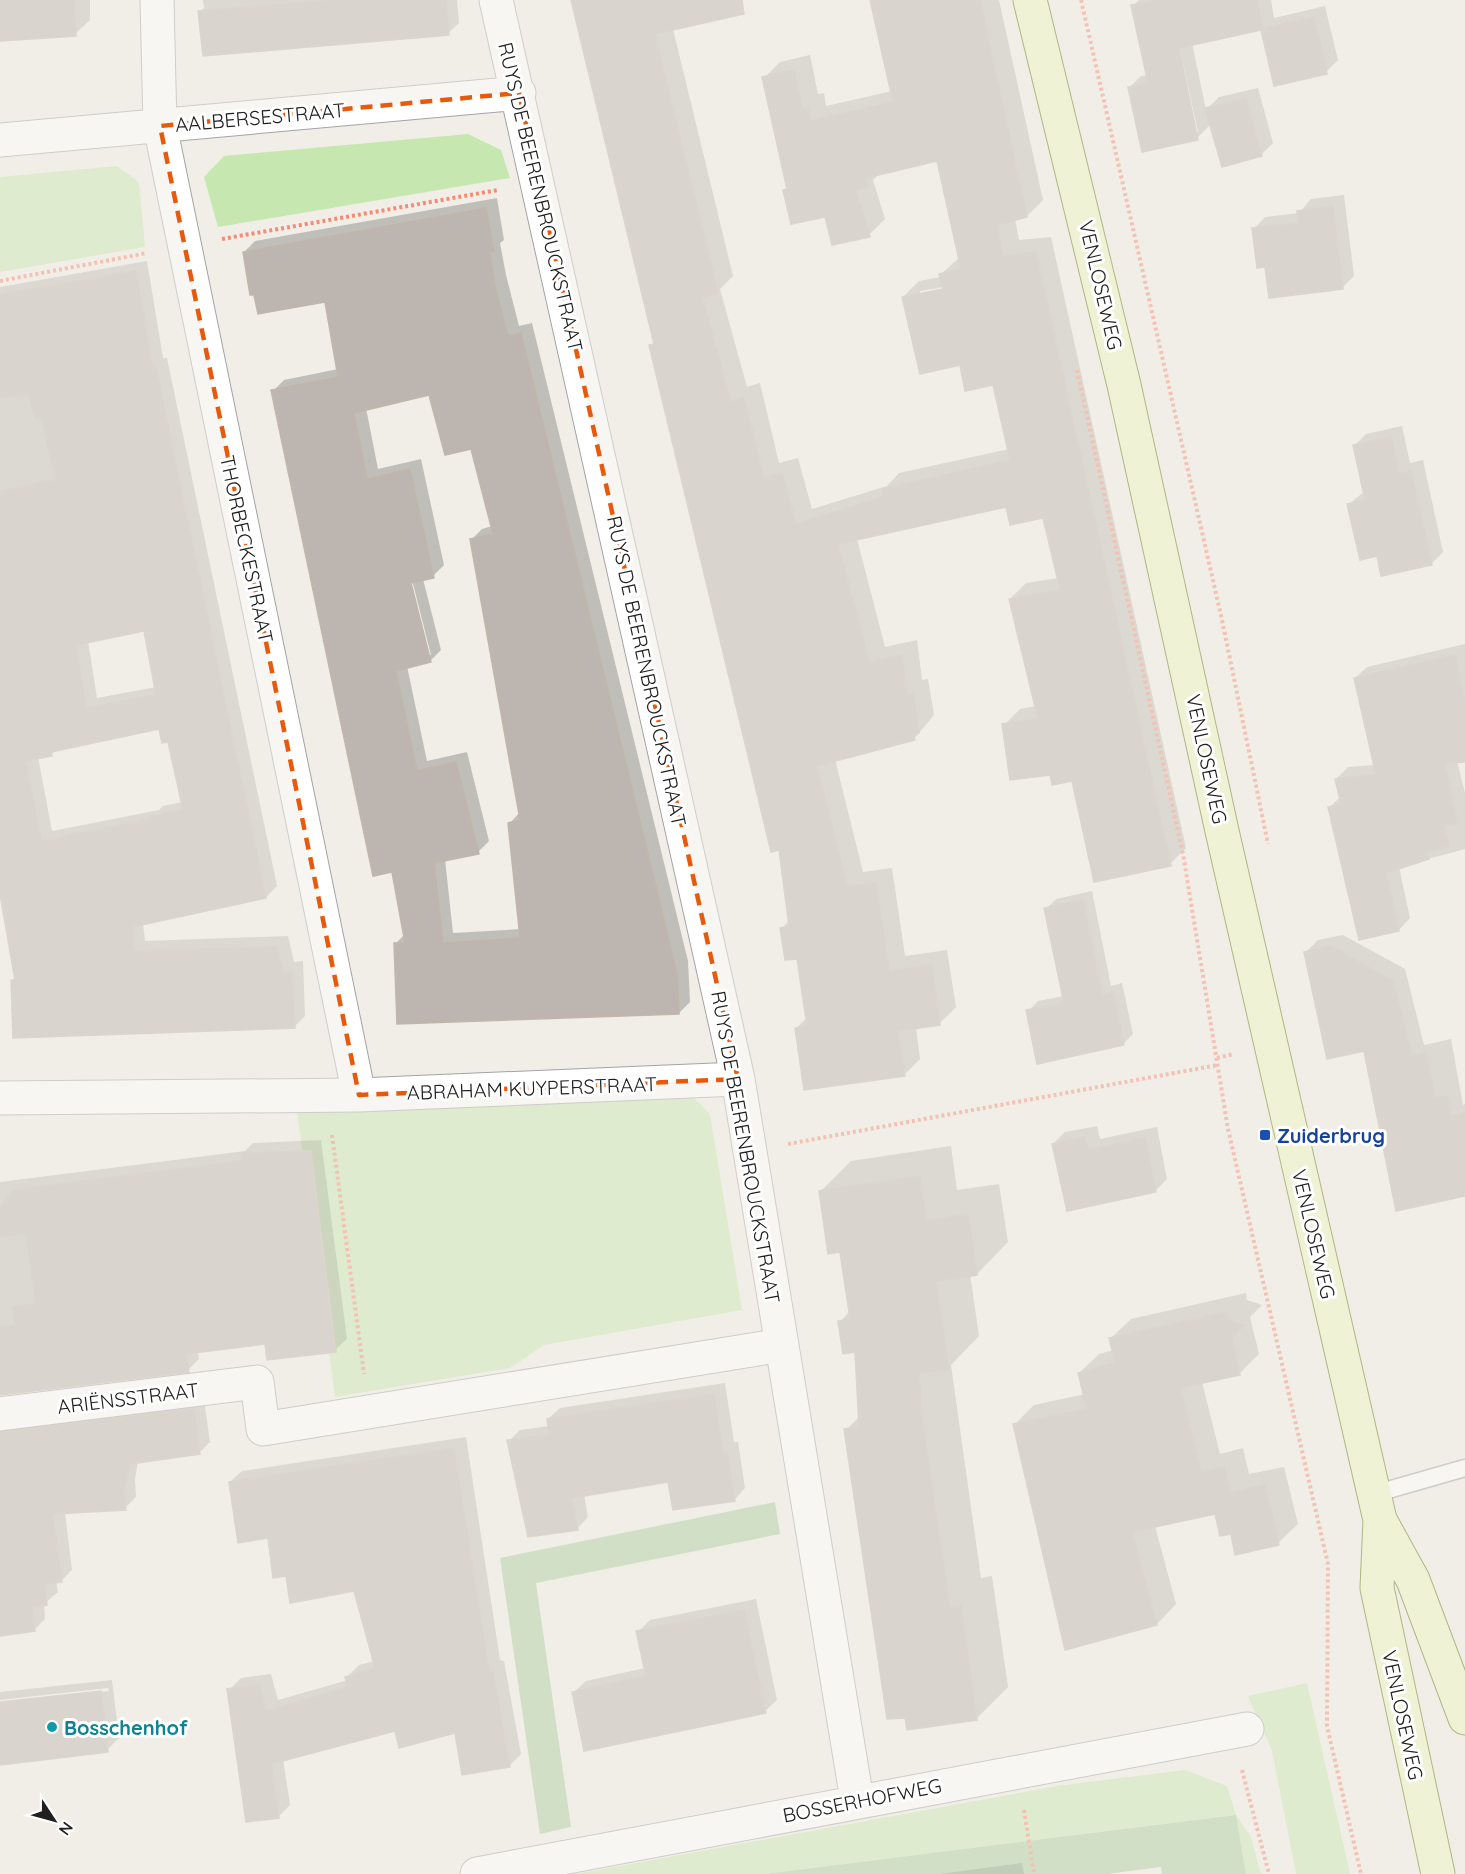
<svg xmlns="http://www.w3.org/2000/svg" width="1465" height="1874" font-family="Quicksand,sans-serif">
<rect width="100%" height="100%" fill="#f0eee7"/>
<!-- grass -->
<path fill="#c7e7b0" d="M 468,134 L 501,150 L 510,178 L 218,227 L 204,177 L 224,156 Z
M 117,166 L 139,182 L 145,247 L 0,272 L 0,177 Z
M 694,1098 L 710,1114 L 742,1310 L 544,1345 L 510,1368 L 335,1397 L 297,1111 Z
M 1307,1683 L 1350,1874 L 1296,1874 L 1272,1751 L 1248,1696 Z
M 1185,1770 L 1227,1786 L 1236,1815 L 1251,1837 L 1261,1874 L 1246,1874 L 1235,1815 L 765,1874 L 576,1874 L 1057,1786 Z"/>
<!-- forest -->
<path fill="#a8cd9e" d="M 775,1502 L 780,1534 L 536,1583 L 571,1827 L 540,1834 L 500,1558 Z
M 1236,1815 L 1246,1874 L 1162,1874 L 1161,1867 L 1107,1874 L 765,1874 Z"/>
<!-- shadow -->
<path fill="#0003" fill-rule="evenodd" d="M 0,0 L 90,0 L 90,20 L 75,34 L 0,40 Z
M 203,0 L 457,0 L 459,23 L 448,33 L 200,12 L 204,8 Z
M 573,0 L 711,0 L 673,29 L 733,276 L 720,289 L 747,387 L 760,383 L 779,463 L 798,458 L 812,509 L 887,486 L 899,473 L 1009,449 L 994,383 L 961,363 L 903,297 L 919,281 L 941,277 L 941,274 L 960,257 L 938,160 L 879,174 L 873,180 L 885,219 L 869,235 L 826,215 L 785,190 L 788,187 L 764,78 L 780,62 L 810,55 L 818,94 L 824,93 L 826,106 L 892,91 L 871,0 L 999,0 L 1043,200 L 1027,216 L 1015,219 L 1019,240 L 1051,237 L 1186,848 L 1170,864 L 1073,779 L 1051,773 L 1004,725 L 1020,709 L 1036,706 L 1010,599 L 1026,583 L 1058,578 L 1044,516 L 1007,505 L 857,539 L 885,647 L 917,640 L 922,680 L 928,679 L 934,715 L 914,739 L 835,759 L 863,872 L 892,868 L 905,956 L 947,950 L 956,1007 L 940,1023 L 916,1027 L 920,1059 L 904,1075 L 796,1028 L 807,1018 L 798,957 L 782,928 L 790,920 L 780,848 L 650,346 L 655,342 ZM 950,286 L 950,289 L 920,295 L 920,291 Z
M 1139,0 L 1271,0 L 1274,18 L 1325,6 L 1338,60 L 1326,72 L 1275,84 L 1262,28 L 1192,43 L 1206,110 L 1219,97 L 1258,88 L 1273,143 L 1261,155 L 1211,124 L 1197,138 L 1129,88 L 1141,76 L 1148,75 L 1133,6 ZM 1178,40 L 1198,132 L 1195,132 L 1176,41 Z
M 1344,195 L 1354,276 L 1342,288 L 1266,265 L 1254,229 L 1265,217 L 1299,213 L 1311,199 Z
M 497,198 L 504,240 L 500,243 L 506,275 L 519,326 L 532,323 L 688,961 L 690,1002 L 679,1013 L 395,944 L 405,934 L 393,870 L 273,391 L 284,380 L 338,369 L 326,301 L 244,252 L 255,241 ZM 430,393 L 472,447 L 492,526 L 482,529 L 471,540 L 520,812 L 510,823 L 521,929 L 453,933 L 445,859 L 478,852 L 489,841 L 467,752 L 427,761 L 407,666 L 430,661 L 441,650 L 423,579 L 433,576 L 444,565 L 421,459 L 378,469 L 366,408 ZM 408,576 L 411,576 L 431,655 L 427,655 Z
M 147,261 L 163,358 L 167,358 L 277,886 L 266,897 L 143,923 L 145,941 L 288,936 L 294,962 L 303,961 L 305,1016 L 294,1027 L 13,980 L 16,977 L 0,888 L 0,287 ZM 145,629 L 156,687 L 97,698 L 88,641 ZM 160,728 L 169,740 L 182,802 L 163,806 L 159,810 L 52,831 L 38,757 L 51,755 L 56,750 Z
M 1402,426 L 1410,463 L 1423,460 L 1443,552 L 1431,564 L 1378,554 L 1349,504 L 1365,491 L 1354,446 L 1366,434 Z
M 1465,644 L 1465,760 L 1457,761 L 1465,793 L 1465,849 L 1399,867 L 1410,918 L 1399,930 L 1329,808 L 1340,797 L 1336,779 L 1348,767 L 1375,765 L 1355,678 L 1367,667 Z
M 1092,891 L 1111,986 L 1122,983 L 1133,1034 L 1123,1044 L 1028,1011 L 1038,1001 L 1064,996 L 1046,909 L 1056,899 Z
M 1343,935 L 1405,969 L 1424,1045 L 1451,1039 L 1463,1105 L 1465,1104 L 1465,1194 L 1365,1049 L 1306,952 L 1318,940 Z
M 1097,1126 L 1100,1139 L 1157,1127 L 1167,1179 L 1155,1191 L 1053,1144 L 1065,1132 Z
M 321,1140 L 347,1339 L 335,1350 L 267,1343 L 198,1351 L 199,1359 L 188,1370 L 0,1394 L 0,1182 L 245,1151 L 253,1143 Z
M 951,1146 L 957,1190 L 999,1184 L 1008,1242 L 977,1274 L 970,1274 L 979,1336 L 951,1365 L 981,1578 L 992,1576 L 1008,1687 L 977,1718 L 846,1430 L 860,1416 L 857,1351 L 840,1322 L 850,1311 L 841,1250 L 820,1192 L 851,1161 Z
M 1246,1293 L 1247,1300 L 1262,1305 L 1250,1317 L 1259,1354 L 1239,1374 L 1202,1382 L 1220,1454 L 1243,1448 L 1249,1474 L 1284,1467 L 1298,1524 L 1278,1543 L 1232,1533 L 1216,1512 L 1155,1526 L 1176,1604 L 1157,1624 L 1014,1425 L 1034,1405 L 1085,1394 L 1079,1373 L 1099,1354 L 1114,1350 L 1111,1338 L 1131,1319 Z
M 725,1383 L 734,1442 L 738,1442 L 745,1488 L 734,1500 L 669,1480 L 584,1494 L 588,1517 L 577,1529 L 509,1441 L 520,1430 L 549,1426 L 548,1419 L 560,1408 Z
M 204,1399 L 210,1442 L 199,1453 L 138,1461 L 135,1479 L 136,1497 L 125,1508 L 65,1512 L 72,1570 L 61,1581 L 56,1581 L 58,1592 L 44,1604 L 45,1619 L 34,1630 L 0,1634 L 0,1418 Z
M 466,1437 L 500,1660 L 504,1661 L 521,1754 L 509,1766 L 456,1731 L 396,1729 L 283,1759 L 290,1805 L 279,1816 L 229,1690 L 241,1678 L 271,1674 L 278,1700 L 348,1680 L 347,1677 L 359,1665 L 374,1661 L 355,1590 L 287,1575 L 269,1537 L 230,1482 L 242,1471 Z
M 756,1599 L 777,1700 L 765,1711 L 574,1692 L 586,1681 L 645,1668 L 638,1632 L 650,1620 Z
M 112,1680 L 119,1738 L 107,1750 L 0,1763 L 0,1703 L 109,1691 L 108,1688 L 0,1700 L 0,1692 Z
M 1022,1863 L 1024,1874 L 940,1874 Z"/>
<!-- building -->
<path fill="#bdb6b0" stroke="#c1b6aa" stroke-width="1.5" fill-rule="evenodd" d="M 0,0 L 74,0 L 76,36 L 0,41 Z
M 335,0 L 446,0 L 449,35 L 203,56 L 198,11 Z
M 571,0 L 742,0 L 744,14 L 655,34 L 718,294 L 702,297 L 731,402 L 744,398 L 764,478 L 782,473 L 796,524 L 883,497 L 882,489 L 1010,460 L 993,385 L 965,391 L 960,365 L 920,374 L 902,297 L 943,289 L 939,274 L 961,269 L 937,161 L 866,178 L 868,187 L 856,190 L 870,237 L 832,245 L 825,217 L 791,224 L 783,190 L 787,189 L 762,77 L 794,70 L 802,109 L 808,108 L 810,121 L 893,102 L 870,0 L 980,0 L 1027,217 L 997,225 L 1003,256 L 1036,252 L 1171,866 L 1094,882 L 1072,781 L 1052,785 L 1050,775 L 1010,780 L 1002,724 L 1038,719 L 1009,599 L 1060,590 L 1043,518 L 1010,525 L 1006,507 L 838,544 L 869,662 L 902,655 L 907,695 L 913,694 L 919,733 L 913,734 L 915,740 L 817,766 L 847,887 L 876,883 L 889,971 L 932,965 L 940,1025 L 898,1031 L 905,1076 L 804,1090 L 795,1028 L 807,1026 L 797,959 L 785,960 L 780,928 L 789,926 L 779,850 L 771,852 L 761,810 L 649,345 L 654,344 Z
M 1157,0 L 1257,0 L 1263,29 L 1314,17 L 1327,74 L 1274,86 L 1261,30 L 1179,48 L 1198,140 L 1142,152 L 1128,87 L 1148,83 L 1131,5 Z
M 1246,99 L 1262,156 L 1222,167 L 1205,108 Z
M 1333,206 L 1343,289 L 1269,298 L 1265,267 L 1257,268 L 1252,228 L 1299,223 L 1297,211 Z
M 486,208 L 494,252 L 490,252 L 495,287 L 508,336 L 521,333 L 677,973 L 679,1014 L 397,1024 L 394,943 L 405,943 L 392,872 L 373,876 L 271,390 L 338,377 L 325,302 L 258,314 L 254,295 L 250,295 L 243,252 ZM 429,395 L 445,455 L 471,449 L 493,534 L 470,539 L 520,820 L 508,823 L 520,938 L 443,943 L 434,863 L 479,854 L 456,762 L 417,771 L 396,671 L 431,662 L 411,583 L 434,578 L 410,469 L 367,479 L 354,413 Z
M 136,271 L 153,368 L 156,368 L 266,898 L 132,927 L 134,951 L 277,947 L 283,972 L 292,972 L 295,1028 L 13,1038 L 11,980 L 15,980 L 0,894 L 0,491 L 56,480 L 41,417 L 35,418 L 29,394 L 0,398 L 0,294 ZM 144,631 L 156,695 L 86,708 L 76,645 ZM 159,729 L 162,743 L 168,742 L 183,810 L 150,816 L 151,819 L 41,841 L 26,761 L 52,756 L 51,752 Z
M 1391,437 L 1399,474 L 1411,471 L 1432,565 L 1381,576 L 1377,556 L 1360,560 L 1347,504 L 1365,500 L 1353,445 Z
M 1455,655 L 1465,700 L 1465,762 L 1444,763 L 1458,823 L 1444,825 L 1449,846 L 1427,852 L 1429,859 L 1386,873 L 1399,931 L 1359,940 L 1328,807 L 1341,804 L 1335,779 L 1376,775 L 1354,678 Z
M 1083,900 L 1102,995 L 1113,992 L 1124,1045 L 1037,1064 L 1026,1010 L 1064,1003 L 1044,908 Z
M 1330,946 L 1393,981 L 1412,1056 L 1426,1053 L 1435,1098 L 1447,1096 L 1451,1116 L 1465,1113 L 1465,1196 L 1396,1211 L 1364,1051 L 1327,1059 L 1304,952 Z
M 1085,1137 L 1088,1150 L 1145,1138 L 1156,1192 L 1067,1211 L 1052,1144 Z
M 311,1151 L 336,1352 L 267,1360 L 265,1344 L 201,1352 L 186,1354 L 189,1372 L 0,1395 L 0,1326 L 15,1325 L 13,1307 L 36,1304 L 26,1233 L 0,1237 L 0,1208 L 14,1190 L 241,1161 L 241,1153 Z
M 920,1176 L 926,1221 L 968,1214 L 977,1275 L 936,1281 L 949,1369 L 919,1373 L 921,1409 L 950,1608 L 961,1606 L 977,1720 L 907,1730 L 905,1718 L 887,1719 L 844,1429 L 859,1427 L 855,1352 L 843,1354 L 838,1321 L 850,1319 L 840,1252 L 828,1254 L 819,1191 Z
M 1226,1312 L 1228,1320 L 1244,1325 L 1232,1338 L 1240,1375 L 1180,1388 L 1201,1472 L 1224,1467 L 1230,1493 L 1265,1485 L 1279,1545 L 1235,1555 L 1231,1534 L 1220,1536 L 1215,1514 L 1132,1532 L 1157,1625 L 1065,1650 L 1013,1424 L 1087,1409 L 1078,1373 L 1115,1363 L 1109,1338 Z
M 714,1394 L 723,1453 L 727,1452 L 735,1501 L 673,1510 L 668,1482 L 572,1498 L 578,1530 L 528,1537 L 507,1440 L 549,1435 L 547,1419 Z
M 194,1409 L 200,1454 L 130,1464 L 124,1491 L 126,1510 L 53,1514 L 62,1582 L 45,1584 L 47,1605 L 32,1607 L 35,1631 L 0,1636 L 0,1432 Z
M 454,1448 L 489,1671 L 493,1672 L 510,1767 L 462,1775 L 455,1733 L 399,1748 L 395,1731 L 271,1764 L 279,1818 L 246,1822 L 227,1689 L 260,1685 L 266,1711 L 348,1687 L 345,1677 L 375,1668 L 354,1591 L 290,1603 L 286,1576 L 273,1578 L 268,1538 L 238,1543 L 229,1482 Z
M 744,1610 L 766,1713 L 584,1751 L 572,1692 L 646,1676 L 636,1631 Z
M 101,1691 L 108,1752 L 0,1765 L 0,1702 Z"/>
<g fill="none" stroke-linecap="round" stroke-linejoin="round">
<!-- service casing -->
<g stroke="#a4a4a4" stroke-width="19">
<path id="service" d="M 1374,1494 L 1465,1468"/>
</g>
<!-- minor casing -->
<g stroke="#a4a4a4" stroke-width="35">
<path id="minor" d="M 157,0 L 160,126 L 359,1095
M 496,0 L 738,1079 L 857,1800
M 0,140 L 519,93
M 0,1098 L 359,1095 L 738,1079
M 0,1414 L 257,1382 L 263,1429 L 782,1345
M 477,1874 L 1247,1729"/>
</g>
<!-- secondary casing -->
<g stroke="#5f730b" stroke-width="35">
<path id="secondary" d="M 1030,0 L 1124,385 L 1222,831 L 1380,1520 L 1377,1588 L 1438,1874
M 1380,1520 L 1413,1580 L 1465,1718"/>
</g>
<!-- path -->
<path stroke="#f38c75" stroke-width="4" stroke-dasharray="3 3" stroke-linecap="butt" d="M 1081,0 L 1222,620 L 1268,844
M 222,239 L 498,190
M 0,281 L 147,253
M 1077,370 L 1183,854 L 1228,1129 L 1328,1564 L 1327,1726 L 1361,1874
M 1217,1058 L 1234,1054
M 332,1135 L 364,1374
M 788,1144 L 1218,1065
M 1242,1770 L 1269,1874
M 1024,1810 L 1034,1874"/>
<!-- service -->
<use href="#service" stroke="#fff" stroke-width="16"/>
<!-- minor -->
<use href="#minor" stroke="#fff" stroke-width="33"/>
<!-- secondary -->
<use href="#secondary" stroke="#eff6be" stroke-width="33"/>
</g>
<!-- marked area -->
<path d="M0 0H1465V1874H0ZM 519,93 L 738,1079 L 359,1095 L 160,126 Z" fill="#f0eee7" fill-opacity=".55" fill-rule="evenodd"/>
<path fill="none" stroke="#e8590c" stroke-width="4.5" stroke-dasharray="12 8" stroke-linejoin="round" d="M 519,93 L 738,1079 L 359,1095 L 160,126 Z"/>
<!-- markers -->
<rect fill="#1a4fb4" stroke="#fff" stroke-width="2" x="1259" y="1129" width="12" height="12" rx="3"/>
<circle fill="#0f9aa8" stroke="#fff" stroke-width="2" cx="52" cy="1727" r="6"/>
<g text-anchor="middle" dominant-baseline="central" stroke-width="6" stroke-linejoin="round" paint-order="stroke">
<!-- street labels -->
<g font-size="20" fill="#202020" stroke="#fff">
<text transform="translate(260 117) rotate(-5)">AALBERSESTRAAT</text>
<text transform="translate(541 197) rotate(77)">RUYS DE BEERENBROUCKSTRAAT</text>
<text transform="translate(1101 285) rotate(77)">VENLOSEWEG</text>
<text transform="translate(247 549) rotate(78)">THORBECKESTRAAT</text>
<text transform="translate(647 671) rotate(78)">RUYS DE BEERENBROUCKSTRAAT</text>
<text transform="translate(1207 759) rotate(78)">VENLOSEWEG</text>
<text transform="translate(532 1088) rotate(-2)">ABRAHAM KUYPERSTRAAT</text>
<text transform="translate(746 1147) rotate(80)">RUYS DE BEERENBROUCKSTRAAT</text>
<text transform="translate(1314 1234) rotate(77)">VENLOSEWEG</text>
<text transform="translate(128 1398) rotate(-7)">ARIËNSSTRAAT</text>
<text transform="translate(1403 1715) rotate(78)">VENLOSEWEG</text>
<text transform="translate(862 1800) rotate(-11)">BOSSERHOFWEG</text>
</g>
<!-- transit labels -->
<g font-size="20" font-weight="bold" fill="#164399" stroke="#fff" text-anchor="start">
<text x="1277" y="1135">Zuiderbrug</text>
</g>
<!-- culture labels -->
<g font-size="20" font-weight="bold" fill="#0d838f" stroke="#fff" text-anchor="start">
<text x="64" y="1727">Bosschenhof</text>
</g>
</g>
<!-- north arrow -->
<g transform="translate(54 1820) rotate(126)" stroke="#ffffff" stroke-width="4.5" paint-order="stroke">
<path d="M0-4.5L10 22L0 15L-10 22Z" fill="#202020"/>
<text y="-9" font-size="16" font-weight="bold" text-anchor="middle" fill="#202020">N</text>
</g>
</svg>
